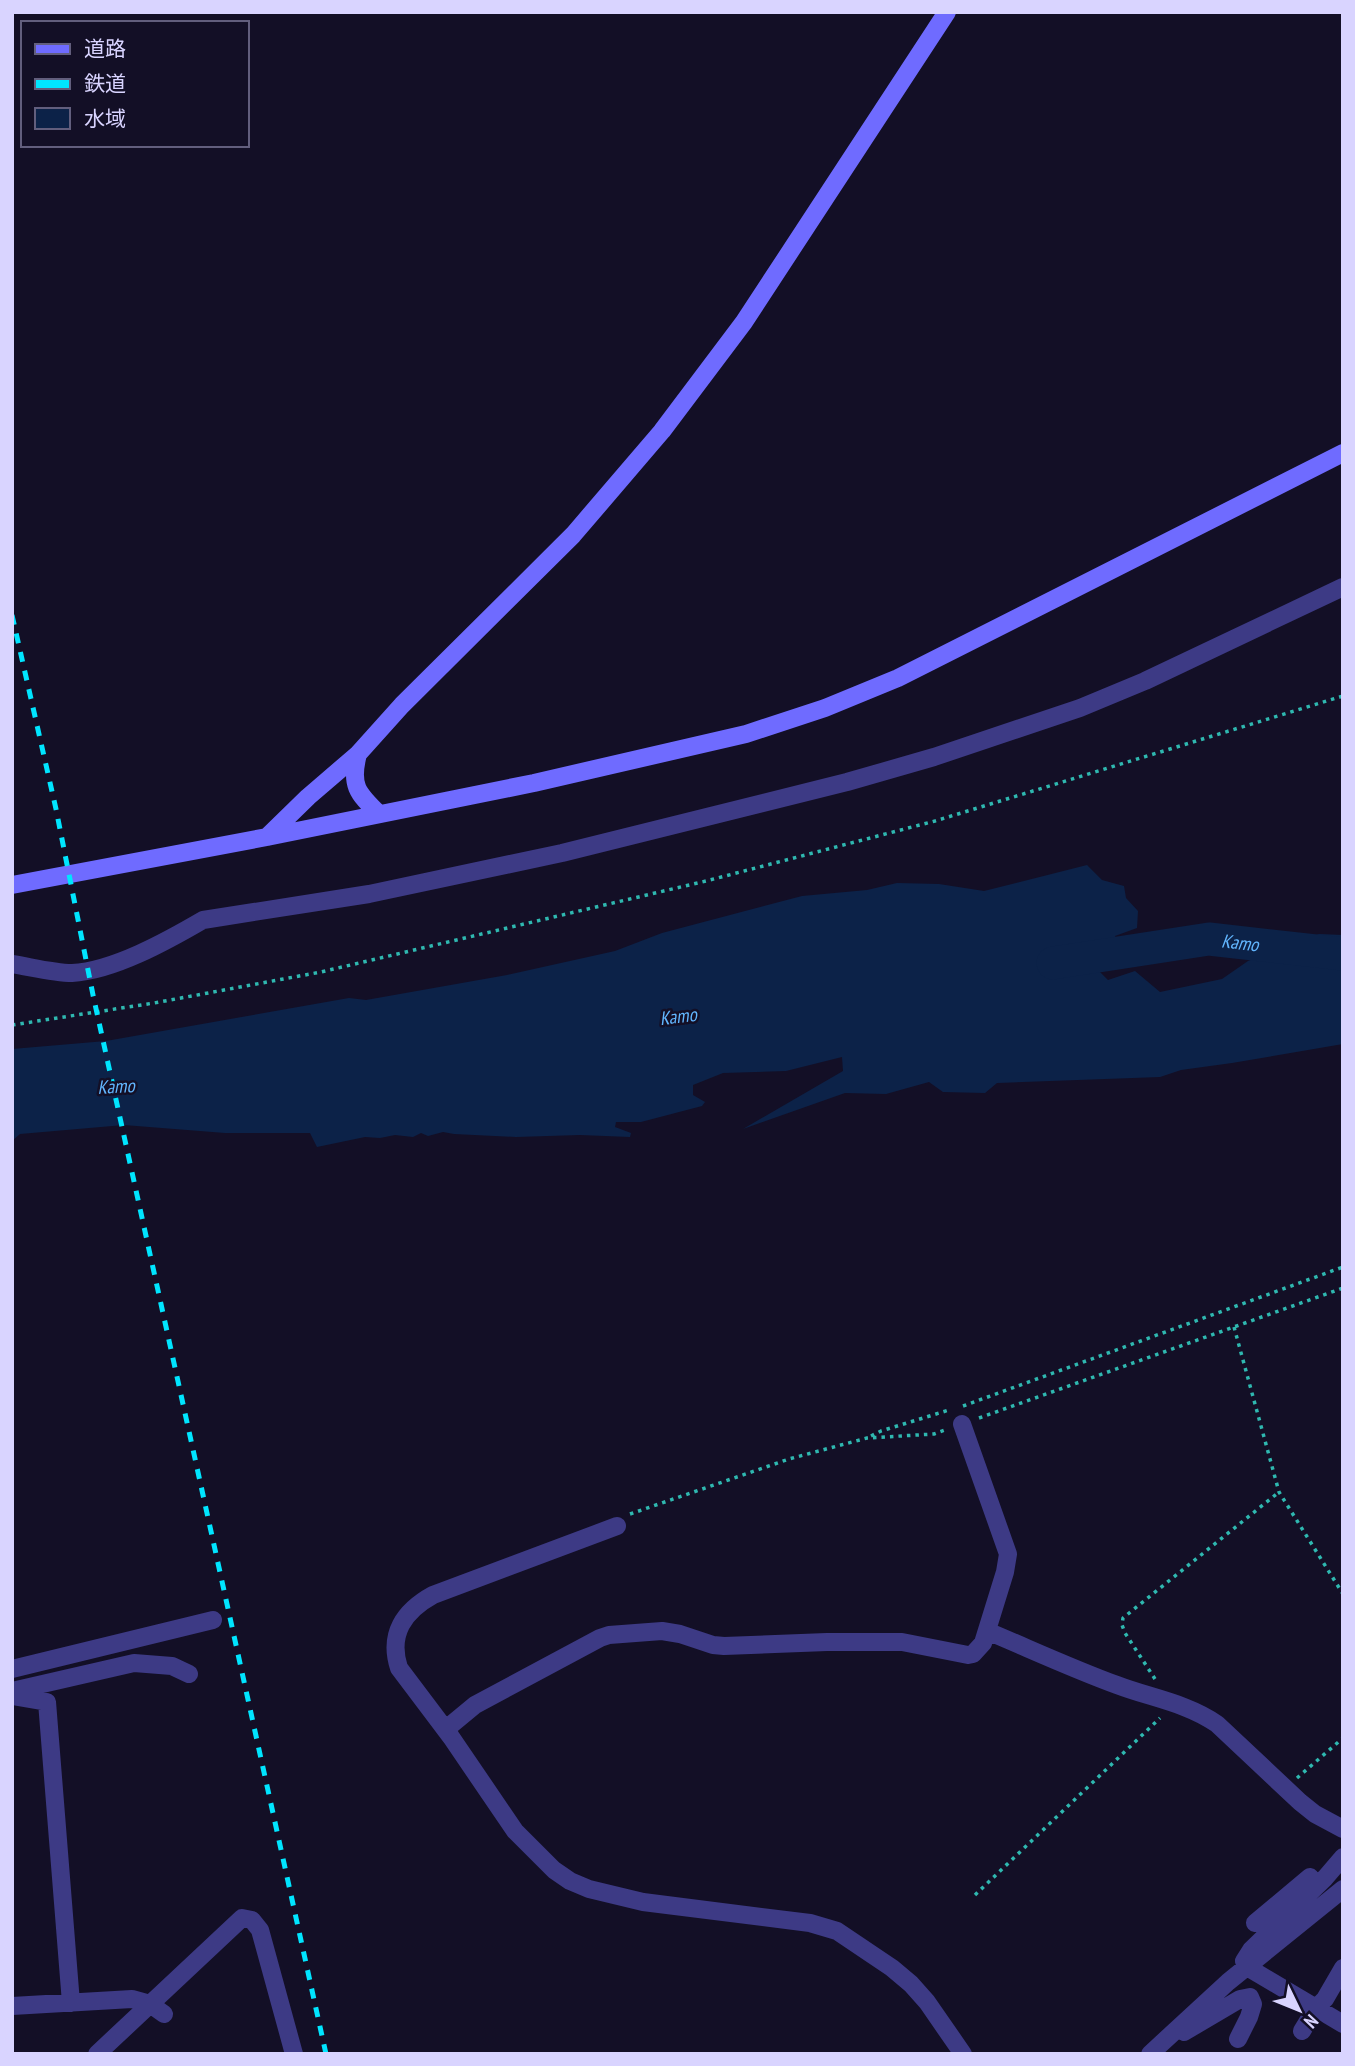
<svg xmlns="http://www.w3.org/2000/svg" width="1355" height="2066" font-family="'PT Sans Narrow','Noto Sans JP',sans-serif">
<rect width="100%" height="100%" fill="#130f26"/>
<!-- water -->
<path fill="#0c2248" d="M 1087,865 L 1102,880 L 1124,886 L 1126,898 L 1138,911 L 1137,928 L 1115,936 L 1118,944 L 1098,946 L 1095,967 L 1108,980 L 1135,971 L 1160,992 L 1222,979 L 1248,961 L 1319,934 L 1343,935 L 1343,1044 L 1232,1063 L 1181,1070 L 1160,1077 L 997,1083 L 985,1093 L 943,1092 L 929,1082 L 886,1094 L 845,1093 L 743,1129 L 843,1071 L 842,1057 L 786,1071 L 723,1073 L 693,1085 L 693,1095 L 705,1102 L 702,1106 L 641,1122 L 616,1122 L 615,1127 L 631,1133 L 630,1137 L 580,1135 L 516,1137 L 454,1134 L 443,1132 L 428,1136 L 421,1133 L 413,1137 L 395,1135 L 380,1138 L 365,1137 L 317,1147 L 310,1133 L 225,1133 L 124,1125 L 20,1134 L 12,1141 L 12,1049 L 106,1041 L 349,998 L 366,1000 L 507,975 L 615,951 L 662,933 L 802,896 L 867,890 L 897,883 L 939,884 L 984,891 Z"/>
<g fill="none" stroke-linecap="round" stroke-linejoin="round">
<!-- river -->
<path stroke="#0c2248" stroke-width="33" id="s1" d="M 1053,963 L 1209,939 L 1343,954"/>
<!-- path -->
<path stroke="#2fb8b0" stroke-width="3.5" stroke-dasharray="3.5 5" stroke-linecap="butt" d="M 12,1025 L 154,1003 L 321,972 L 706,881 L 935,821 L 1343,696
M 1234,1327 L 1279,1492 L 1343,1594
M 963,1406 L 1343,1267
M 979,1418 L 1343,1288
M 871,1436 L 881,1431 L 949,1410
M 630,1514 L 789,1459 L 867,1438 L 934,1434 L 945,1430
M 1155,1679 L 1125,1633 L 1122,1625 L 1123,1618 L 1279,1492
M 1297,1778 L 1343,1738
M 975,1895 L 1160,1718"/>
<!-- street -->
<path stroke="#3d3a85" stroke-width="18" d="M 12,964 C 31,967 53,973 72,973 C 113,971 167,941 203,920 L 369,894 L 562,853 L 847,782 L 934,757 L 1080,708 L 1145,681 L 1343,587
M 617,1526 L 433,1595 C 404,1611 388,1634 399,1668 L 451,1737 L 515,1831 L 554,1870 L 570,1881 L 589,1889 L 643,1902 L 810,1923 L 837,1931 L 892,1968 L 911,1984 L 927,2002 L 963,2054
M 987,1631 C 1030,1649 1073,1669 1117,1685 C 1151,1698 1187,1703 1217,1724 L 1300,1802 L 1315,1814 L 1343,1829
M 12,1669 L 213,1620
M 12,1691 L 134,1663 L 172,1666 L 189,1674
M 12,1696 L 47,1702 L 71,2003
M 446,1729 L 475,1705 L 600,1638 L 609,1635 L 662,1631 L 680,1634 L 713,1645 L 724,1646 L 827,1642 L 902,1642 L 968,1655 L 973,1654 L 983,1643 L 1005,1572 L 1008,1554 L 962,1424
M 1343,1857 L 1325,1878 L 1251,1950 L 1244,1961 L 1247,1967 L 1343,2024
M 1255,1923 L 1310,1877
M 12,2006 L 132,1999 L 150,2004 L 164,2014
M 1302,2031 L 1316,2008 L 1325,1999 L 1343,1968
M 1184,2032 L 1240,1999 L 1250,1997 L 1253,2004 L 1249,2017 L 1238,2039
M 97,2054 L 242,1918 L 252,1920 L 260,1930 L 294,2054
M 1150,2054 L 1228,1982 L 1343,1889"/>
<!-- secondary -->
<path stroke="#6f6bff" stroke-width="18" d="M 358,754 C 350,785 357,793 379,814
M 267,837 L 308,797 L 358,754 L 402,705 L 573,535 L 662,431 L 744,322 L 947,12
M 12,885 L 267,837 L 534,783 L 746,734 L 825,708 L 898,678 L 1343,453"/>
<!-- rail -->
<path stroke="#00e5ff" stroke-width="5" stroke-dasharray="10 9" stroke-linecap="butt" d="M 12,615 L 56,809 L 93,995 L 326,2054"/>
</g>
<g text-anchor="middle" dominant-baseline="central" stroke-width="5" stroke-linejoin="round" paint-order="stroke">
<!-- water labels -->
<g font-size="19" font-style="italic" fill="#62b6ff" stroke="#130f26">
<text stroke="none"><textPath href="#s1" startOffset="189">Kamo</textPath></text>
<text transform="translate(678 1016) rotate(-7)">Kamo</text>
<text transform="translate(116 1086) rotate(-3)">Kamo</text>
</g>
</g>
<!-- border -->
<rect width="1355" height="2066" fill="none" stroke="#d9d4ff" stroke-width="28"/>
<!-- legend -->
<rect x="21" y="21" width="228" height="126" fill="#130f26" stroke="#625e7d" stroke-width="2"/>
<rect x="35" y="44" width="35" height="10" fill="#6f6bff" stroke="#625e7d" stroke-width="2"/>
<text x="84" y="56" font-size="21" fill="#d9d4ff">道路</text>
<rect x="35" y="79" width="35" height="10" fill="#00e5ff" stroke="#625e7d" stroke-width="2"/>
<text x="84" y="91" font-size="21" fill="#d9d4ff">鉄道</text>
<rect x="35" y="108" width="35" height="21" fill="#0c2248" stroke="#625e7d" stroke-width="2"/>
<text x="84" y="126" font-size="21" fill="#d9d4ff">水域</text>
<!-- north arrow -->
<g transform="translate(1299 2010) rotate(133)" stroke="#130f26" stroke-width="5" paint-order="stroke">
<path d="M0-5L12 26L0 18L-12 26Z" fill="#d9d4ff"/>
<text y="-10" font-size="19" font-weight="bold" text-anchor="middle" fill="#d9d4ff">N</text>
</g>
</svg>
